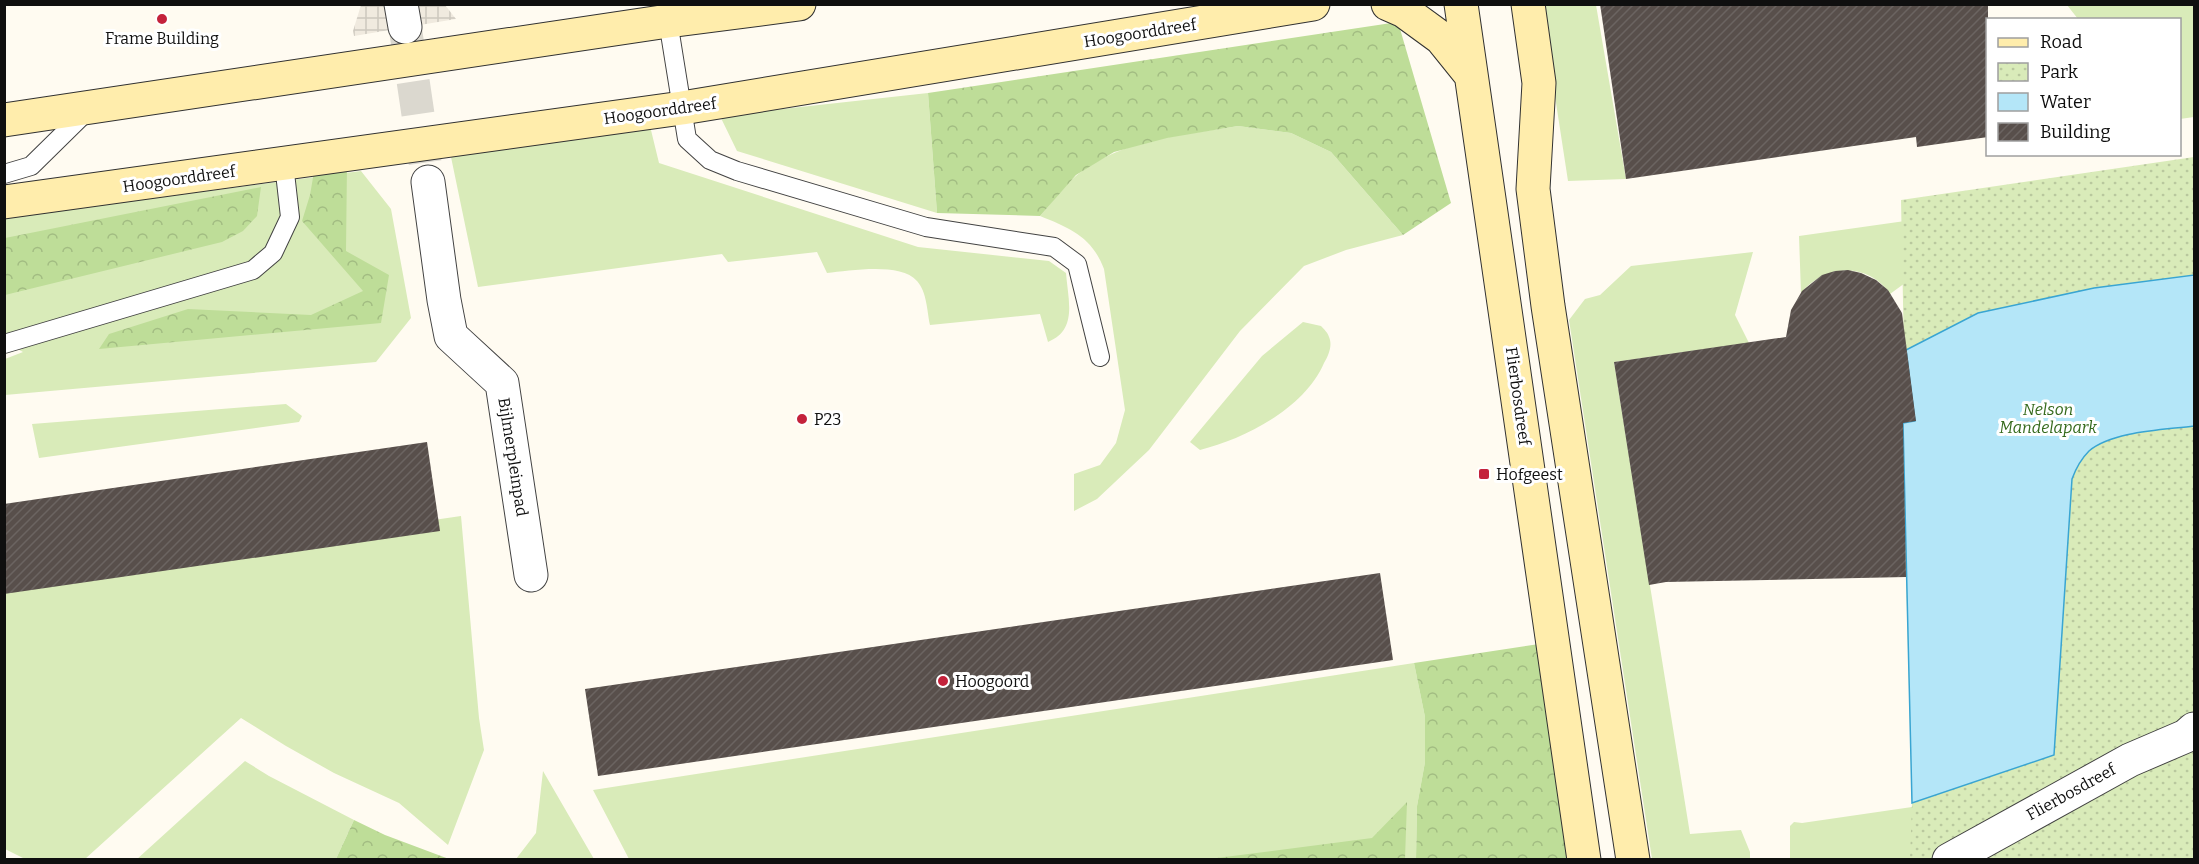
<svg xmlns="http://www.w3.org/2000/svg" width="2199" height="864" font-family="Bitter,serif">
<defs>
<pattern id="forest-crowns" width="20" height="18" patternUnits="userSpaceOnUse" patternTransform="scale(1.5)"><rect width="20" height="18" fill="#bedd98"/><path d="M2 6a3 3 0 1 1 6 0M12 15a3 3 0 1 1 6 0" fill="none" stroke="#a2bc82"/></pattern>
<pattern id="park-dots" width="8" height="8" patternUnits="userSpaceOnUse" patternTransform="scale(1.5)"><rect width="8" height="8" fill="#d9ebb9"/><path d="M2 2h.1M6 6h.1" fill="none" stroke="#b9c89e" stroke-width="1.8" stroke-linecap="round"/></pattern>
<pattern id="plaza-grid" width="8" height="8" patternUnits="userSpaceOnUse" patternTransform="scale(1.5)"><rect width="8" height="8" fill="#f0eadf"/><path d="M0 4h8M4 0v8" fill="none" stroke="#cdc8be"/></pattern>
<pattern id="building-hatch" width="6" height="6" patternUnits="userSpaceOnUse" patternTransform="scale(1.5)"><rect width="6" height="6" fill="#584f4b"/><path d="M-1 1l2-2M0 6l6-6M5 7l2-2" fill="none" stroke="#6b6461"/></pattern>
</defs>
<rect width="100%" height="100%" fill="#fffbf1"/>
<!-- grass -->
<path fill="#d9ebb9" d="M 1541,5 L 1596,5 L 1626,179 L 1568,181 Z
M 2067,5 L 2194,5 L 2194,117 L 2180,119 L 2180,20 L 2078,19 Z
M 928,93 L 937,213 L 737,151 L 720,116 Z
M 650,126 L 659,163 L 918,247 L 1049,261 L 1066,273 C 1068,300 1078,330 1048,342 L 1040,314 L 930,325 C 927,311 927,292 917,281 C 900,262 850,271 827,273 L 817,252 L 728,262 L 722,254 L 478,287 L 451,157 Z
M 1238,126 L 1291,133 L 1331,152 L 1403,235 L 1346,250 L 1304,266 L 1240,331 L 1149,450 L 1097,499 L 1074,511 L 1074,474 L 1100,465 L 1116,443 L 1125,410 L 1104,269 C 1092,237 1070,228 1040,216 C 1052,203 1063,186 1077,175 C 1121,139 1184,135 1238,126 Z
M 361,171 L 391,209 L 411,318 L 376,362 L 5,395 L 5,359 L 23,352 L 5,342 L 4,218 Z
M 2194,180 L 1931,264 L 1890,294 C 1868,261 1824,265 1801,293 L 1799,236 Z
M 1753,252 L 1735,315 L 1749,343 L 1614,362 L 1690,834 L 1741,830 L 1750,852 L 1750,859 L 1652,859 L 1569,320 L 1585,299 L 1600,295 L 1631,266 Z
M 1303,322 L 1321,326 C 1324,329 1328,333 1329,337 C 1333,346 1328,356 1324,363 C 1305,408 1245,439 1200,450 L 1190,442 L 1262,356 Z
M 286,404 L 302,416 L 299,422 L 39,458 L 32,424 Z
M 461,516 L 479,718 L 484,750 L 448,845 L 399,803 L 334,773 L 286,746 L 241,718 L 85,859 L 25,859 L 5,849 L 4,583 Z
M 1414,663 L 1425,717 L 1425,762 L 1417,806 L 1416,859 L 629,859 L 593,790 Z
M 2100,758 L 1908,859 L 1790,859 L 1790,826 L 1794,822 L 1802,823 L 1912,807 Z
M 245,761 L 269,776 L 354,820 L 336,859 L 136,860 Z
M 543,771 L 594,859 L 516,859 L 536,833 Z"/>
<!-- forest -->
<path fill="url(#forest-crowns)" d="M 1398,22 L 1451,203 L 1403,235 L 1331,152 L 1291,133 L 1238,126 L 1167,138 L 1114,152 L 1076,175 L 1040,216 L 937,213 L 928,93 Z
M 347,165 L 346,251 L 389,275 L 381,323 L 99,349 L 109,334 L 188,309 L 311,315 L 363,291 L 302,221 L 310,195 L 315,166 Z
M 261,187 L 257,216 L 243,231 L 222,242 L 5,295 L 5,238 Z
M 1539,644 L 1568,859 L 1416,859 L 1417,806 L 1425,762 L 1425,717 L 1414,663 Z
M 1407,802 L 1405,859 L 1209,859 L 1372,838 Z
M 354,820 L 385,835 L 449,859 L 336,859 Z"/>
<!-- park -->
<path fill="url(#park-dots)" d="M 2194,157 L 2194,859 L 1910,859 L 1912,803 L 1902,419 L 1904,352 L 1901,200 Z"/>
<!-- plaza -->
<path fill="url(#plaza-grid)" d="M 361,5 L 445,5 L 456,19 L 354,36 L 353,31 Z"/>
<!-- water -->
<path fill="#b4e6f8" stroke="#39a5d2" stroke-width="1.5" d="M 2194,275 L 2194,426 C 2164,430 2113,431 2089,451 C 2081,459 2076,468 2072,479 L 2054,755 L 1912,803 L 1903,423 L 1915,421 L 1906,350 L 1978,313 L 2094,288 Z"/>
<!-- building -->
<path fill="url(#building-hatch)" d="M 1600,4 L 1988,4 L 1988,137 L 1917,147 L 1916,137 L 1626,179 Z
M 1848,270 L 1861,273 L 1876,280 L 1888,290 L 1902,313 L 1916,421 L 1903,423 L 1906,577 L 1666,582 L 1649,585 L 1614,362 L 1786,337 L 1791,310 L 1802,291 L 1822,275 L 1835,271 Z
M 427,442 L 440,531 L 4,594 L 4,504 Z
M 1380,573 L 1393,660 L 598,776 L 585,689 Z"/>
<g fill="none" stroke-linecap="round" stroke-linejoin="round">
<!-- street-tunnel -->
<path stroke="#dbd8cf" stroke-width="33" stroke-dasharray="33 16" stroke-linecap="butt" d="M 406,33 L 428,182"/>
<!-- lane casing -->
<g stroke="#424242" stroke-width="20">
<path id="lane" d="M 668,21 L 687,139 L 710,160 L 737,171 L 926,227 L 1054,247 L 1077,264 L 1100,357
M 4,174 L 31,166 L 89,109
M 4,344 L 253,270 L 273,253 L 290,217 L 284,164"/>
</g>
<!-- street casing -->
<g stroke="#424242" stroke-width="35">
<path id="street" d="M 401,4 L 405,27
M 428,182 L 444,300 L 451,336 L 502,383 L 531,575
M 1949,860 L 2130,760 L 2186,736 L 2194,729"/>
</g>
<!-- secondary casing -->
<g stroke="#313131" stroke-width="35">
<path id="secondary" d="M 1388,4 L 1404,11 L 1441,38 L 1470,74
M 1461,4 L 1584,860
M 1528,4 L 1539,83 L 1533,189 L 1548,306 L 1633,860
M 4,120 L 668,21 L 799,4
M 4,202 L 682,108 L 1313,4"/>
</g>
<!-- lane -->
<use href="#lane" stroke="#fff" stroke-width="18"/>
<!-- street -->
<use href="#street" stroke="#fff" stroke-width="33"/>
<!-- secondary -->
<use href="#secondary" stroke="#ffedac" stroke-width="33"/>
</g>
<!-- markers -->
<g fill="#c4223b" stroke="#fff" stroke-width="2">
<circle cx="162" cy="19" r="6"/>
<circle cx="802" cy="419" r="6"/>
<rect x="1478" y="468" width="12" height="12" rx="3"/>
<circle cx="943" cy="681" r="6"/>
</g>
<g text-anchor="middle" dominant-baseline="central" stroke-width="6" stroke-linejoin="round" paint-order="stroke">
<!-- street labels -->
<g font-size="16" fill="#0f0f0f" stroke="#fff">
<text transform="translate(1140 33) rotate(-9)">Hoogoorddreef</text>
<text transform="translate(660 111) rotate(-8)">Hoogoorddreef</text>
<text transform="translate(179 179) rotate(-8)">Hoogoorddreef</text>
<text transform="translate(1518 396) rotate(82)">Flierbosdreef</text>
<text transform="translate(513 457) rotate(81)">Bijlmerpleinpad</text>
<text transform="translate(2071 792) rotate(-29)">Flierbosdreef</text>
</g>
<!-- poi labels -->
<g font-size="16" fill="#0f0f0f" stroke="#fff" text-anchor="start">
<text x="162" y="38" text-anchor="middle">Frame Building</text>
<text x="814" y="419">P23</text>
<text x="1496" y="474">Hofgeest</text>
<text x="955" y="681">Hoogoord</text>
</g>
<!-- park labels -->
<g font-size="16" font-style="italic" fill="#356a1c" stroke="#fff">
<text x="2048" y="409">Nelson<tspan x="2048" dy="18">Mandelapark</tspan></text>
</g>
</g>
<!-- border -->
<rect width="2199" height="864" fill="none" stroke="#0f0f0f" stroke-width="12"/>
<!-- legend -->
<rect x="1986" y="18" width="195" height="138" fill="#ffffff" stroke="#9f9f9f" stroke-width="1.5"/>
<rect x="1998" y="38" width="30" height="9" fill="#ffedac" stroke="#9f9f9f" stroke-width="1.5"/>
<text x="2040" y="48" font-size="18" fill="#0f0f0f">Road</text>
<rect x="1998" y="63" width="30" height="18" fill="url(#park-dots)" stroke="#9f9f9f" stroke-width="1.5"/>
<text x="2040" y="78" font-size="18" fill="#0f0f0f">Park</text>
<rect x="1998" y="93" width="30" height="18" fill="#b4e6f8" stroke="#9f9f9f" stroke-width="1.5"/>
<text x="2040" y="108" font-size="18" fill="#0f0f0f">Water</text>
<rect x="1998" y="123" width="30" height="18" fill="url(#building-hatch)" stroke="#9f9f9f" stroke-width="1.5"/>
<text x="2040" y="138" font-size="18" fill="#0f0f0f">Building</text>
</svg>
